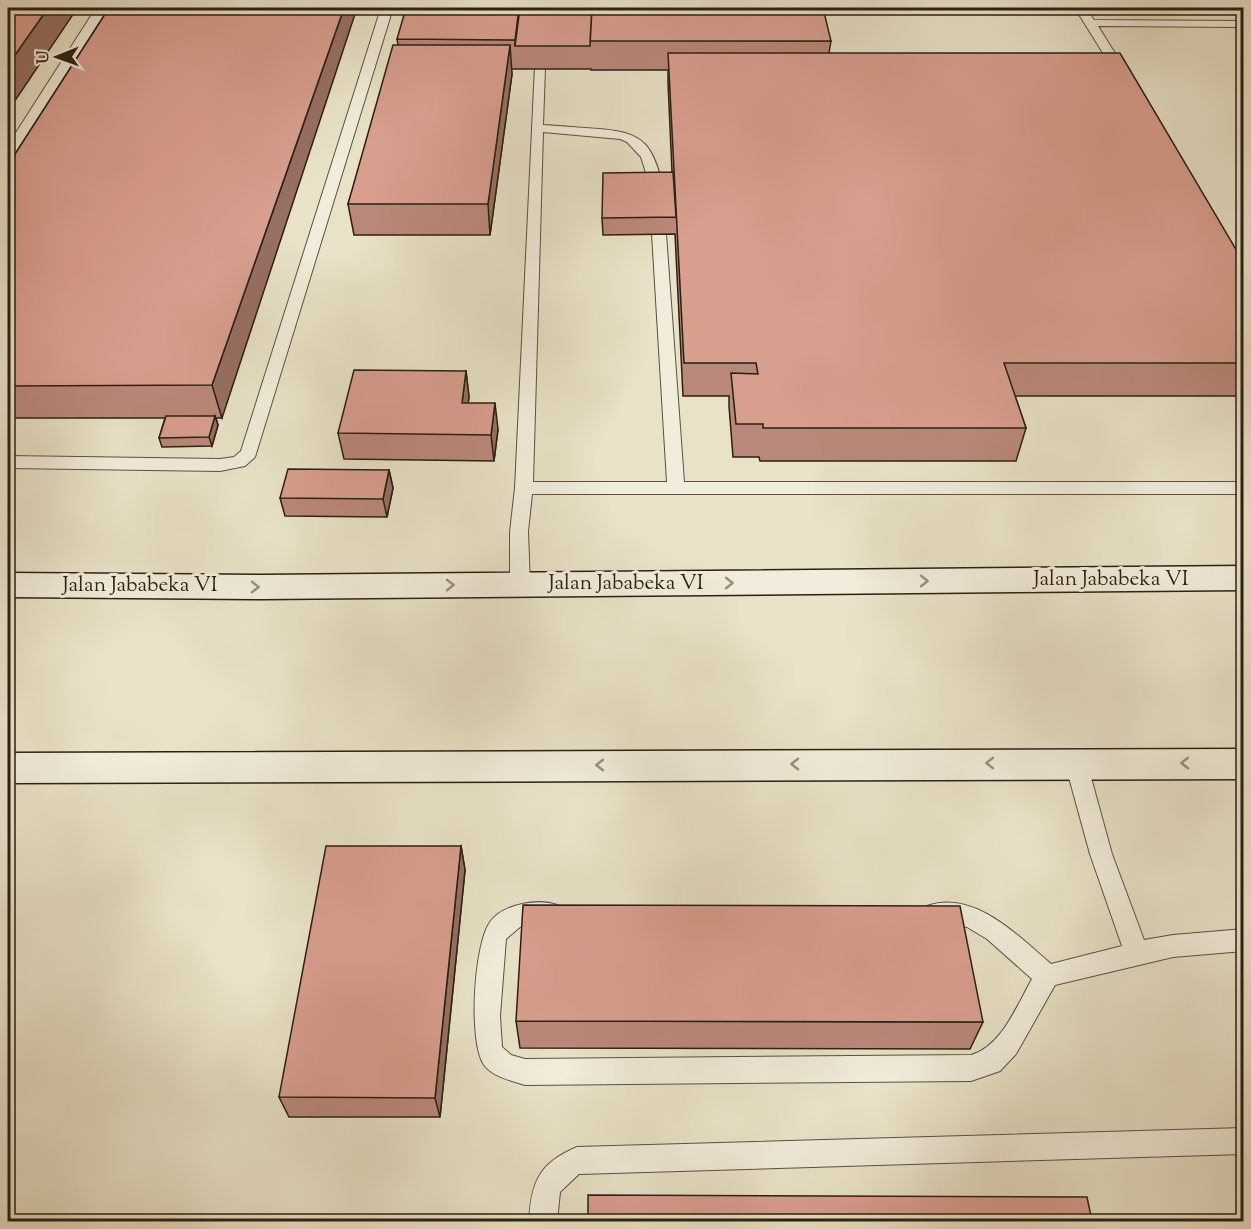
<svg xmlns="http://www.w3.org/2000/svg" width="1251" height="1229" font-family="'Sorts Mill Goudy',serif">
<rect width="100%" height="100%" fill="#e9e2c8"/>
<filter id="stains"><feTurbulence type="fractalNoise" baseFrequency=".00333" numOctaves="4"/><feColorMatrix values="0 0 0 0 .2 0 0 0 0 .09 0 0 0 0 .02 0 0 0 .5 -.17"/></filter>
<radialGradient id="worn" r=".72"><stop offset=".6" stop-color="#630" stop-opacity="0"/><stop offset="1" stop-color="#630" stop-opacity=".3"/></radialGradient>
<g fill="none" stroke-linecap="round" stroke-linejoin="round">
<!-- lane casing -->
<g stroke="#5a5042" stroke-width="2">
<path id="lane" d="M 96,8 L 108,8 L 15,154 L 8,158 L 8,145 Z
M 381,8 L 393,8 L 255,457 L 245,466 L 220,471 L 8,468 L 8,456 L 220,459 L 234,457 L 241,451 Z
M 1075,8 L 1086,8 L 1094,20 L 1244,21 L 1244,27 L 1098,26 L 1128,74 L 1122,78 L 1116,74 Z
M 535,66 L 545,69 L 543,125 C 562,126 581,128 600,129 C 646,133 652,145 664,189 L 657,193 L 652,192 L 641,157 L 627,142 L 620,139 L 543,132 L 533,482 L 667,482 L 652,234 L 659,230 L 666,234 L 684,482 L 1244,482 L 1244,494 L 532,494 L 528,532 L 530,585 L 527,590 L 513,590 L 510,585 L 510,532 L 515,488 Z
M 1076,754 L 1084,757 L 1087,763 L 1112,854 L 1144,940 L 1173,935 L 1244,929 L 1244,951 L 1173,957 L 1055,985 L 1016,1054 L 1000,1071 L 971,1081 L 525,1085 C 512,1081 493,1077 484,1065 C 468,1042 474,944 490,922 C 503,904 538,898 557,905 L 561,913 L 557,921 L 520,927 L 506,939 L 500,1016 L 502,1047 L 511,1055 L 525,1059 L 971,1055 C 1002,1046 1017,1005 1032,979 L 987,939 L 967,927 L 927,922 L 923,914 L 927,906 C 974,889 1018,936 1051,964 L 1122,946 L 1090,854 L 1065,763 L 1068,757 Z
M 1244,1128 L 1244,1154 L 579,1174 L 560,1192 L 557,1222 L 529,1222 C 531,1182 539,1163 577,1147 Z"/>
</g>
<!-- secondary casing -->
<g stroke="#2a1f15" stroke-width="3">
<path id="secondary" d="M 1244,566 L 1244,590 L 262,599 L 8,597 L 8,573 L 262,575 Z
M 1244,749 L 1244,779 L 8,783 L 8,753 Z"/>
</g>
<!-- lane -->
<use href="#lane" fill="#f1ecdb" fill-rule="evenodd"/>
<!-- secondary -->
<use href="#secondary" fill="#f1ecdb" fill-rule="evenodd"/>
</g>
<!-- wall -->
<path fill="#ba887a" stroke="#2a1f15" stroke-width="1.5" d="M 109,8 L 222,418 L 216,418 L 218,425 L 212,446 L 162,447 L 159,438 L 165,418 L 8,418 L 8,165 Z
M 397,39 L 831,41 L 829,53 L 1244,263 L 1244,396 L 1015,396 L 1026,428 L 1016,461 L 760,461 L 759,457 L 733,457 L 729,406 L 729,396 L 683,396 L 675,234 L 603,235 L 602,218 L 672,172 L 668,83 L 668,70 L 591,70 L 591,69 L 511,69 L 512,74 L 490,235 L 354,235 L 348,204 L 398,45 Z
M 466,371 L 469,397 L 468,403 L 498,429 L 494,461 L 344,459 L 338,433 Z
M 389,470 L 393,488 L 387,517 L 285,516 L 280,498 Z
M 461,846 L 465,870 L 440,1117 L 289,1117 L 279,1097 Z
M 516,1021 L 983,1022 L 970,1049 L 520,1048 Z"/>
<!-- shaded-wall -->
<path fill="#976f63" stroke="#2a1f15" stroke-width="1.5" d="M 48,8 L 72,8 L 74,13 L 8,111 L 8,65 Z
M 344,8 L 357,8 L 222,418 L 212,385 Z
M 519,8 L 524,8 L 515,46 L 515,40 Z
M 510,45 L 512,74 L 490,235 L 488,204 Z
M 466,371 L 469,397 L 465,429 L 462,403 Z
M 495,403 L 498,429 L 494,461 L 491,435 Z
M 215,416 L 218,425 L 212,446 L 209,437 Z
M 389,470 L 393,488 L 387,517 L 383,499 Z
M 461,846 L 465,870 L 440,1117 L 435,1098 Z"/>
<!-- building -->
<path fill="#d89e8e" stroke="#2a1f15" stroke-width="1.5" d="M 8,8 L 48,8 L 8,65 Z
M 109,8 L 344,8 L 212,385 L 8,386 L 8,165 Z
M 406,8 L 519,8 L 515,40 L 397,39 Z
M 520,8 L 592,8 L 590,46 L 515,46 Z
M 592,8 L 823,8 L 831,41 L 590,41 Z
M 393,45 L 510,45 L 488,204 L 348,204 Z
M 668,53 L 1120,53 L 1244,263 L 1244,363 L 1004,363 L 1026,428 L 763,428 L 763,424 L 736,424 L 731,373 L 758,374 L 756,363 L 684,363 Z
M 673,172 L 676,217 L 602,218 L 603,173 Z
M 354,370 L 466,371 L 462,403 L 495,403 L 491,435 L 338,433 Z
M 166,416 L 215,416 L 209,437 L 159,438 Z
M 288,469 L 389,470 L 383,499 L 280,498 Z
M 326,846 L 461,846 L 435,1098 L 279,1097 Z
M 523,905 L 960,906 L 983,1022 L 516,1021 Z
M 588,1195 L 1087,1197 L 1092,1221 L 588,1221 Z"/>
<!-- one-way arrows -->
<defs><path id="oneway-chevron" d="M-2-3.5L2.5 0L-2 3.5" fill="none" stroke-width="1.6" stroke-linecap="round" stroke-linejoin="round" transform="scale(1.5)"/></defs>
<g stroke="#979082">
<use href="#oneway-chevron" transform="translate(924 581)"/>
<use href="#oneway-chevron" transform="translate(729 583)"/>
<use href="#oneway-chevron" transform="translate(450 585) rotate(-1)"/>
<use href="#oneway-chevron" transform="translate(255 587)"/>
<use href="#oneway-chevron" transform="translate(990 763) rotate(180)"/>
<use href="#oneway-chevron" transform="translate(1185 763) rotate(-180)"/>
<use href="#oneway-chevron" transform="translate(795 764) rotate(180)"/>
<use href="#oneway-chevron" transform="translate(600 765) rotate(180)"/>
</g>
<g text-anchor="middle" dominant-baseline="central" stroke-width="6" stroke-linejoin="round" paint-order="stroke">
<!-- street labels -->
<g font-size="21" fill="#2a1f15" stroke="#f1ecdb">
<text x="1111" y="580">Jalan Jababeka VI</text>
<text x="626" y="584">Jalan Jababeka VI</text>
<text x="140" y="586">Jalan Jababeka VI</text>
</g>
</g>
<!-- margin -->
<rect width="1251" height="1229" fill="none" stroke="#e9e2c8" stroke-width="30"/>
<rect x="9" y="9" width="1233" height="1211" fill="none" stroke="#2a1f15" stroke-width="3"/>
<rect x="15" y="15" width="1221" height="1199" fill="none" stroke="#2a1f15" stroke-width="1.5"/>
<!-- north arrow -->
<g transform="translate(57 57) rotate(269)" stroke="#f1ecdb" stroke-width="4.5" paint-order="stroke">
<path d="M0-4.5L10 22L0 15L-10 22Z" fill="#2a1f15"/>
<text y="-9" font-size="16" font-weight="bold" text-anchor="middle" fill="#2a1f15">U</text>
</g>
<rect width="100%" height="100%" filter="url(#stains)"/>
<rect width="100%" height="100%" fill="url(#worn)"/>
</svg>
